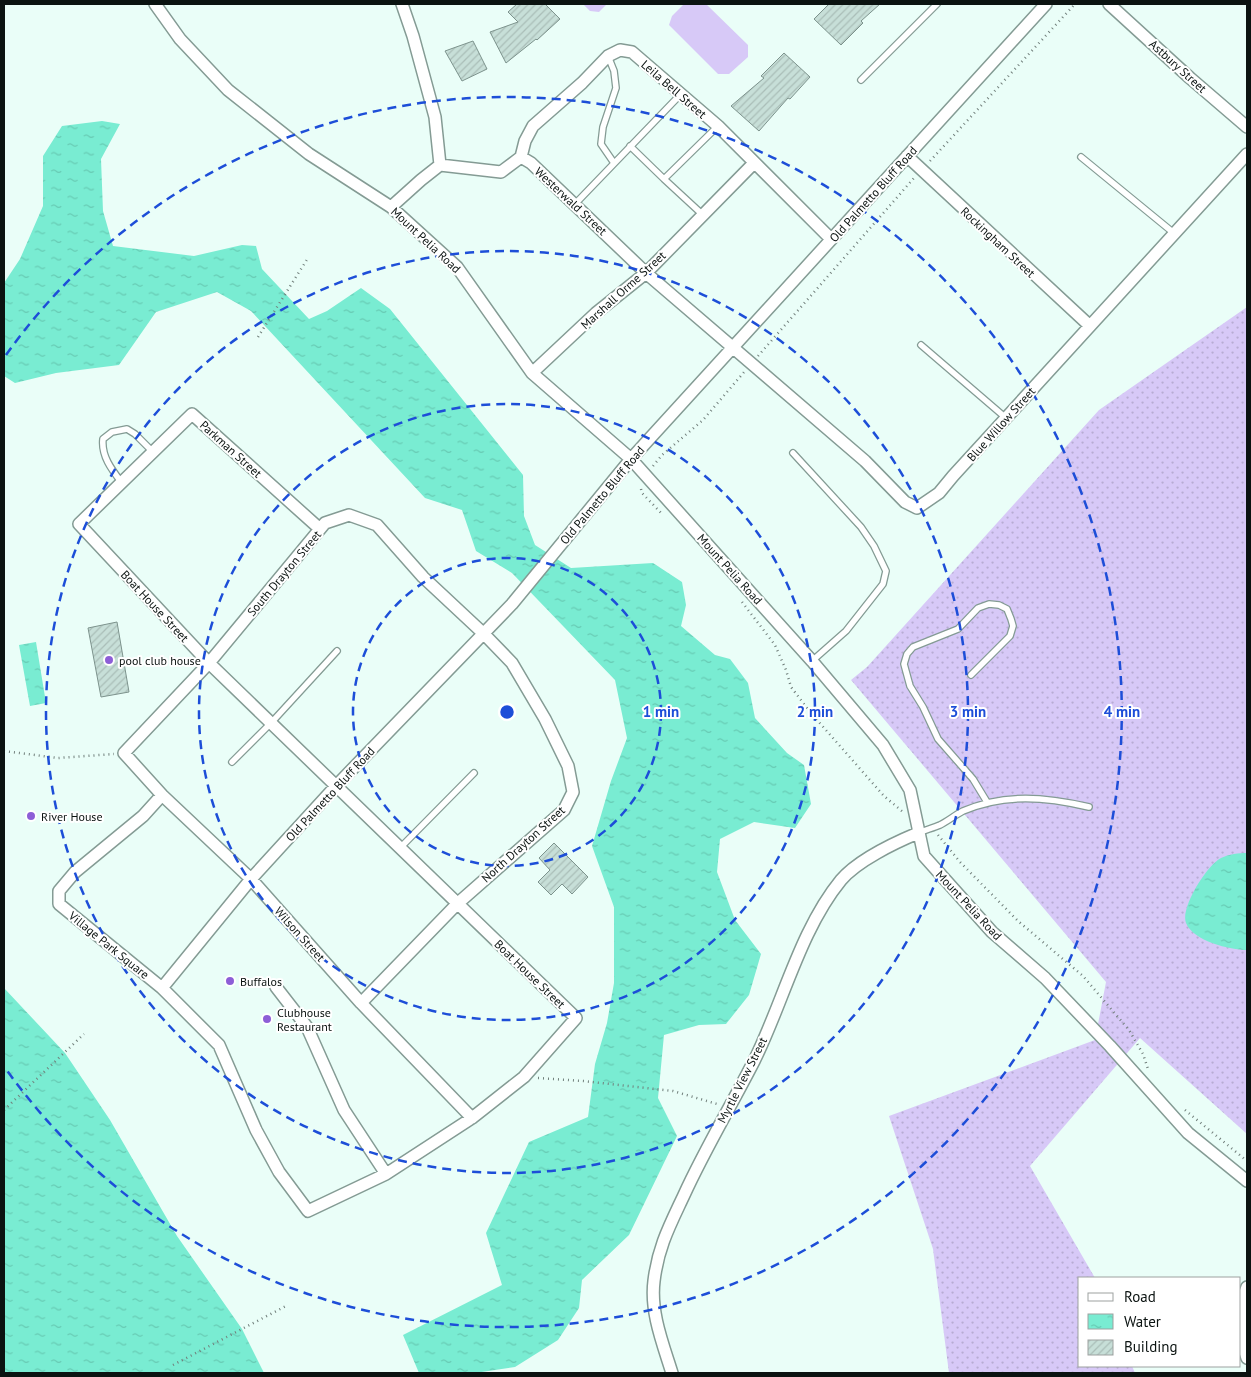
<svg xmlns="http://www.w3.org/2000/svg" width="1251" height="1377" font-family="'PT Sans',sans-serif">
<defs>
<pattern id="grass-dots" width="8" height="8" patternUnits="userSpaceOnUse" patternTransform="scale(1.25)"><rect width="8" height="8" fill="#d7c9f7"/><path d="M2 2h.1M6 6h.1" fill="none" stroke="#b7acd3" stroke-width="1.8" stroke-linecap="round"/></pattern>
<pattern id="water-ripples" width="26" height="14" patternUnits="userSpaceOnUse" patternTransform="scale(1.25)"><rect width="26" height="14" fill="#79ecd2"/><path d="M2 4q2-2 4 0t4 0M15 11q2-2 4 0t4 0" fill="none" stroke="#67cab3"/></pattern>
<pattern id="building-hatch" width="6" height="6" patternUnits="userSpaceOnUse" patternTransform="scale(1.25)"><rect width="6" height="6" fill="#c7dfd8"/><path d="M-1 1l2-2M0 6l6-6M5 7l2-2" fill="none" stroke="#aabeb8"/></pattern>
</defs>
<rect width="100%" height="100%" fill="#eafef8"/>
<!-- grass -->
<path fill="url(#grass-dots)" d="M 1247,307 L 1247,1134 L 1140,1038 L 1030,1166 L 1095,1278 L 1080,1278 L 1080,1366 L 1132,1366 L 1135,1373 L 949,1373 L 933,1249 L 889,1116 L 1095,1040 L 1106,982 L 851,680 L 867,667 L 1099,410 Z"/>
<!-- pitch -->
<path fill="#d7c9f7" d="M 583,4 L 607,4 L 599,12 L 590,11 Z
M 684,4 L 706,4 L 748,45 L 748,57 L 729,74 L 718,74 L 669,25 L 672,16 Z"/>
<!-- water -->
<path fill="url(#water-ripples)" d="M 102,121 L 120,124 L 101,159 L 103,211 L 113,246 L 194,256 L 242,245 L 256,246 L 262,269 L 309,319 L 327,311 L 361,288 L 390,309 L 523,475 L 524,516 L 535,545 L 571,568 L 653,563 L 682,582 L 686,605 L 681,626 L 715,655 L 730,659 L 748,683 L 755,718 L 787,753 L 804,765 L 811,804 L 795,828 L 754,822 L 720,839 L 717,872 L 735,920 L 761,954 L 749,995 L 726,1024 L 699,1025 L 664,1035 L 658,1098 L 677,1136 L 629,1235 L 582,1280 L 579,1308 L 558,1340 L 515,1367 L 475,1373 L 419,1373 L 403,1335 L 502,1285 L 486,1233 L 529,1142 L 588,1117 L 595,1064 L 607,1023 L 614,983 L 614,907 L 592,846 L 611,781 L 627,738 L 615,680 L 512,573 L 476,551 L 462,510 L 425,498 L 251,311 L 217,292 L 156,312 L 119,365 L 56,373 L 15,383 L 4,376 L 4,283 L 20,259 L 43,206 L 43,156 L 62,126 Z
M 36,642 L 46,703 L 30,706 L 19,645 Z
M 1247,853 L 1247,950 C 1230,950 1193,941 1186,923 C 1180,908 1207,865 1221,858 C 1229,854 1239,853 1247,853 Z
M 4,988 L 65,1053 L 110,1120 L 177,1236 L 242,1329 L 264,1373 L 4,1373 Z"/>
<!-- building -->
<path fill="url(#building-hatch)" stroke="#7d938d" d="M 517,4 L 545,4 L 560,19 L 537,40 L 536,39 L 506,63 L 490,32 L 518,22 L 508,12 Z
M 829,4 L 880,4 L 861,21 L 863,23 L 841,45 L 814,19 Z
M 473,41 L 487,69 L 462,81 L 445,51 Z
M 784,53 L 810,77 L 790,99 L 788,98 L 759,131 L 731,106 L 764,78 L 761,76 Z
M 117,622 L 129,692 L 101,697 L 88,628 Z
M 554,843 L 588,877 L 572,894 L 562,884 L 551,895 L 538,882 L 550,870 L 539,858 Z"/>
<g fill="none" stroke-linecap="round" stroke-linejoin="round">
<!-- service casing -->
<g stroke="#849b94" stroke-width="8">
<path id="service" d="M 608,56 L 614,71 L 616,88 L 603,127 L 601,144 L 614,163
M 861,80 L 937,4
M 630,146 L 664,179 L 718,126
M 1081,157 L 1175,234
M 664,179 L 703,215
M 575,204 L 680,95
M 921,345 L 1006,418
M 793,453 L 861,527 L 874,546 L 886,571 L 883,584 L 846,631 L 812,661
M 122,483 C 112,470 101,456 103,439 L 112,432 L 127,429 L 135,434 L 153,452
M 971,675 L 1010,636 L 1013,626 L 1011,619 L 1007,609 L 999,605 L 989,604 L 978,608 L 958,629 L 913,647 L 907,654 L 904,664 L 910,686 L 923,707 L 938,739 L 973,779 L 987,802
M 232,762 L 271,723 L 337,651
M 918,833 C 925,830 933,828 940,825 C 948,821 955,815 963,811 C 1005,793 1046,797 1089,807
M 400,848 L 474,773"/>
</g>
<!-- minor casing -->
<g stroke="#849b94" stroke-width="14">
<path id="minor" d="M 155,4 L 180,39 L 228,90 L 309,154 L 391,207 L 457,267 L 532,373 L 631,459 L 812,661 L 883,745 L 910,790 L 924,856 L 992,932 L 1045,978 L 1110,1046 L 1188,1133 L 1247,1181
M 402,4 L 413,36 L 435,117 L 440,165
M 1109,4 L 1190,78 L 1247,127
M 907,156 L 1090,326
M 521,157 L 525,141 L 533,126 L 582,83 L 608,56 L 620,50 L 632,52 L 718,126 L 831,239
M 391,207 L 421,180 L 440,165 L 501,172 L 521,157 L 531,163 L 646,273 L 865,461 L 905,502 L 917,508 L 939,493 L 953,476 L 1247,154
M 532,373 L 596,313 L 646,273 L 754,163
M 162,795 L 143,816 L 75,872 L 59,891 L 59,904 L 162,988 L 219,1045 L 256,1130 L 279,1172 L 308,1211 L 386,1174 L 472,1118 L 524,1077 L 576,1018 L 209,663 L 79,524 L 192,414 L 320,529
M 276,987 L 307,1027 L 344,1110 L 386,1174
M 162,988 L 251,879 L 336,786 L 512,604 L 631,459 L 1046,4
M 361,1003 L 457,904 L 564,810 L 573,792 L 568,766 L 545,719 L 512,663 L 484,634 L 423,577 L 377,525 L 349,515 L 325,523 L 209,663 L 124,753 L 162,795 L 251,879 L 361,1003 L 472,1118
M 1247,1287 C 1238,1308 1239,1337 1247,1358
M 672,1373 C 663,1344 650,1312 654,1281 C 658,1247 670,1225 684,1195 C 705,1149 731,1106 754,1061 C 783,1003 800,930 841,880 C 857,861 894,843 918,833"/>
</g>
<!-- path -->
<path stroke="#717f7b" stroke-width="2.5" stroke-dasharray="1 4" stroke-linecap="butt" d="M 930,161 L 1075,4
M 258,337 L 308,258
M 758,356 L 914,178
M 653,466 L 662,455 L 703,420 L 745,371
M 641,489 L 642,493 L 663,515
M 742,602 L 775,645 L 786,670 L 791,687 L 810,712 L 884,796 L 903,812
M 4,751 L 58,758 L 114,754
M 938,835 L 960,862 L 1018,921 L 1083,976 L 1129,1030 L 1143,1054 L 1148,1069
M 538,1078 L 583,1081 L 673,1091 L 717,1104
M 4,1110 L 84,1034
M 1185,1110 L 1247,1161
M 173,1365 L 286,1306"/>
<!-- service -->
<use href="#service" stroke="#fff" stroke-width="5.5"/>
<!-- minor -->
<use href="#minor" stroke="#fff" stroke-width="11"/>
</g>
<!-- distance rings -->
<g fill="none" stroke="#1d4ed8" stroke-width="2.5" stroke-dasharray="9 6">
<circle cx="507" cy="712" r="154"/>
<circle cx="507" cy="712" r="308"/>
<circle cx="507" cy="712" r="461"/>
<path d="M6 355A615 615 0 1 1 6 1069"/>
</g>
<!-- markers -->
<g fill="#8d5ed7" stroke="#fff" stroke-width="2">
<circle cx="109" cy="660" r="5"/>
<circle cx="31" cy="816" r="5"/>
<circle cx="230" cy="981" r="5"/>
<circle cx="267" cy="1019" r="5"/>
</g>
<g text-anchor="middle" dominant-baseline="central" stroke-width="4" stroke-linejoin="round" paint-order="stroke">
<!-- street labels -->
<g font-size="12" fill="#0b1311" stroke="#fff">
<text transform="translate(1178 66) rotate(42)">Astbury Street</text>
<text transform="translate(674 89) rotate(41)">Leila Bell Street</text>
<text transform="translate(873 194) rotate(-48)">Old Palmetto Bluff Road</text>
<text transform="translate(571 201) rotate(43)">Westerwald Street</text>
<text transform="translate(426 240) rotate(43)">Mount Pelia Road</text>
<text transform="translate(998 242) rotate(43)">Rockingham Street</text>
<text transform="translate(623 290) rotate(-42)">Marshall Orme Street</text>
<text transform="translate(1001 424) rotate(-48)">Blue Willow Street</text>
<text transform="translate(231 449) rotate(42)">Parkman Street</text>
<text transform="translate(602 495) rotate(-50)">Old Palmetto Bluff Road</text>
<text transform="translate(730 569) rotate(48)">Mount Pelia Road</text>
<text transform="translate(284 573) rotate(-50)">South Drayton Street</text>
<text transform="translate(155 606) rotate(47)">Boat House Street</text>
<text transform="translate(330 794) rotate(-47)">Old Palmetto Bluff Road</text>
<text transform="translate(523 844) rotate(-42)">North Drayton Street</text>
<text transform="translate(969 905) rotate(47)">Mount Pelia Road</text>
<text transform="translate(300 934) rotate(48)">Wilson Street</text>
<text transform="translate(109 945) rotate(39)">Village Park Square</text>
<text transform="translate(530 974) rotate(44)">Boat House Street</text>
<text transform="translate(742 1080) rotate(-63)">Myrtle View Street</text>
</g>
<!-- poi labels -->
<g font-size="12" fill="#0b1311" stroke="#fff" text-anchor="start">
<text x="119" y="660">pool club house</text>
<text x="41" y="816">River House</text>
<text x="240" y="981">Buffalos</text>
<text x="277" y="1012">Clubhouse<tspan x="277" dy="14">Restaurant</tspan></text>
</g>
</g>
<circle cx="507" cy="712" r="8" fill="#1d4ed8" stroke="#fff" stroke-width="2.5"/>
<g font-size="15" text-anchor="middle" font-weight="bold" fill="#1d4ed8" stroke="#fff" stroke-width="4" stroke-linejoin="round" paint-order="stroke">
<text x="661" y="717">1 min</text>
<text x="815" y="717">2 min</text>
<text x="968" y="717">3 min</text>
<text x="1122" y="717">4 min</text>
</g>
<!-- border -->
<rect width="1251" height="1377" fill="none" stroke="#0b1311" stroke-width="10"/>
<!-- legend -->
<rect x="1078" y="1277" width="162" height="90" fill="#ffffff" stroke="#9da1a0"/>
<rect x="1088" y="1293" width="25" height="8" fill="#ffffff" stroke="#9da1a0"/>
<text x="1124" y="1302" font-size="15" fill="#0b1311">Road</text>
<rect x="1088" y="1314" width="25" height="15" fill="url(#water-ripples)" stroke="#9da1a0"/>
<text x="1124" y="1327" font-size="15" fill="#0b1311">Water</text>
<rect x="1088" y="1340" width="25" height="15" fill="url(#building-hatch)" stroke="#9da1a0"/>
<text x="1124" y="1352" font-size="15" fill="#0b1311">Building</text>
</svg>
